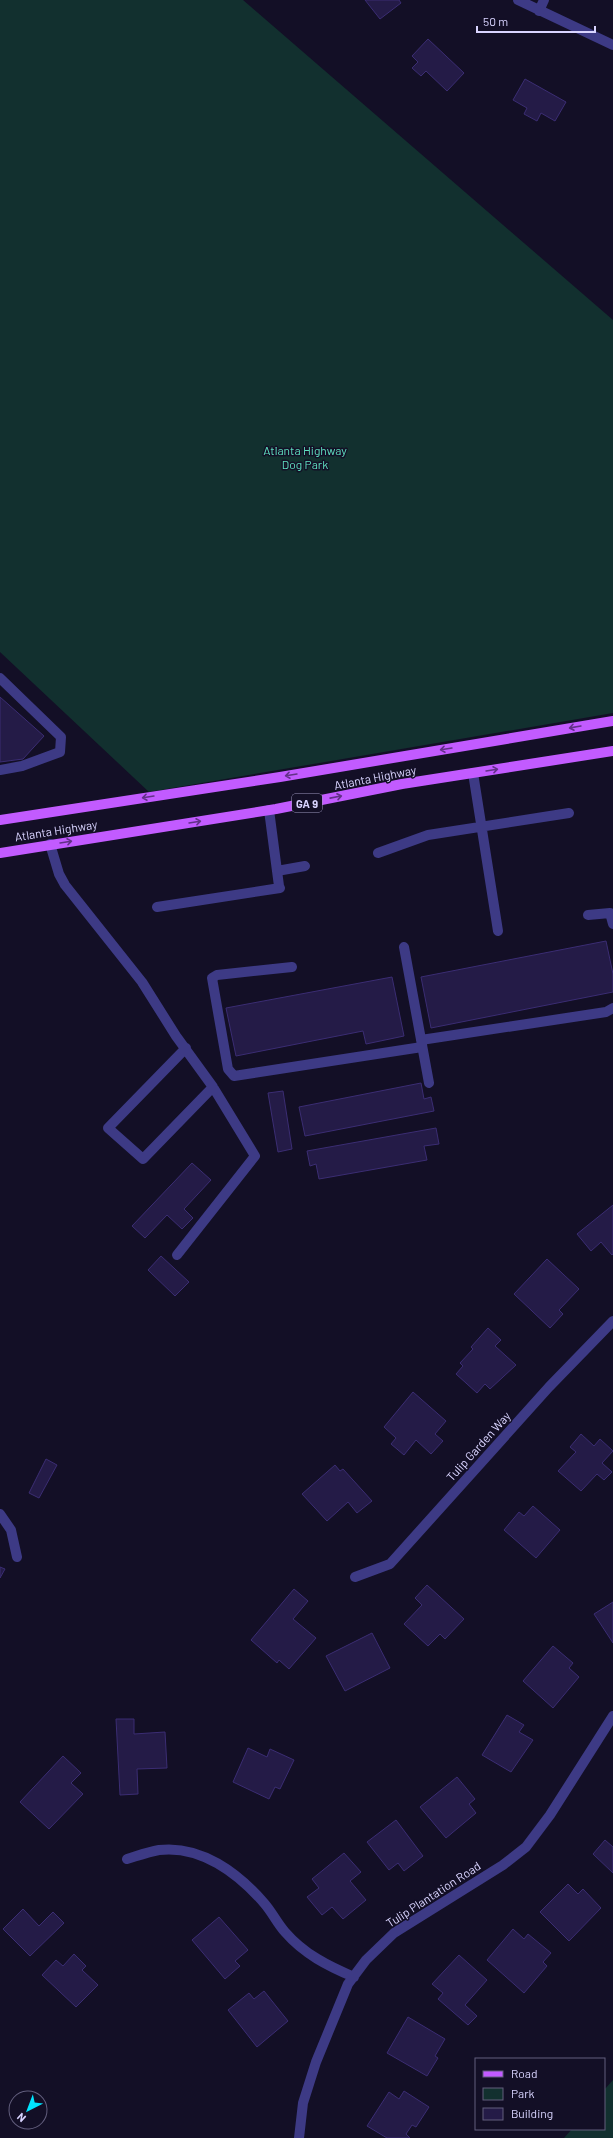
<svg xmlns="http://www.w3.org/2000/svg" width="613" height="2138" font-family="Barlow,sans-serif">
<rect width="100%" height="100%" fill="#130f26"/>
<!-- green -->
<path fill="#12302f" d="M 0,0 L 243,0 L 613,320 L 613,713 L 149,792 L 0,652 Z
M 613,2080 L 613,2138 L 564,2138 L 572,2129 L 604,2129 L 604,2090 Z"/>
<!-- building -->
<path fill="#241b47" stroke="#3b2d73" d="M 365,0 L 399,0 L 401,3 L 380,19 Z
M 428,39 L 464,73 L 447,91 L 426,71 L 421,76 L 412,68 L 418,62 L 412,56 Z
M 525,79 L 566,102 L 555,121 L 541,113 L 537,121 L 524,114 L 527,108 L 513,100 Z
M 0,697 L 44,736 L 23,759 L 0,762 Z
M 606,941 L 613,974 L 613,992 L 431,1028 L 421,977 Z
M 392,977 L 404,1036 L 366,1044 L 363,1031 L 236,1056 L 226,1008 Z
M 421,1083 L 424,1099 L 431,1097 L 434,1111 L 305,1136 L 299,1107 Z
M 283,1091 L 292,1149 L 278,1152 L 268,1093 Z
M 436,1128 L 439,1144 L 424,1146 L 427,1160 L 319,1179 L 316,1164 L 310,1166 L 307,1151 Z
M 192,1163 L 211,1180 L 184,1209 L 193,1218 L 182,1229 L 167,1215 L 145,1238 L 132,1226 Z
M 613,1205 L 613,1254 L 612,1255 L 601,1242 L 591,1251 L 577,1234 Z
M 161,1256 L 189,1282 L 175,1296 L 148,1270 Z
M 547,1259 L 579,1289 L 559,1310 L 563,1314 L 550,1328 L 514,1294 Z
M 488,1328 L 501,1340 L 495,1346 L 516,1365 L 490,1389 L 485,1384 L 477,1393 L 456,1374 L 463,1366 L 460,1363 L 473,1349 L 471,1347 Z
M 413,1392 L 446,1421 L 435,1434 L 443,1441 L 431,1454 L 416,1440 L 404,1455 L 391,1444 L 396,1438 L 384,1427 Z
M 581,1434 L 594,1446 L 600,1439 L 613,1451 L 602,1463 L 612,1472 L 604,1480 L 597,1474 L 581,1491 L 558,1471 L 576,1452 L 570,1447 Z
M 46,1459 L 57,1465 L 39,1498 L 29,1493 Z
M 335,1465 L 340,1471 L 343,1469 L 372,1501 L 357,1513 L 348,1502 L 327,1521 L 302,1494 Z
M 533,1506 L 560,1530 L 536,1558 L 504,1530 L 519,1512 L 524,1516 Z
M 0,1567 L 5,1569 L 0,1578 Z
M 427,1585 L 464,1619 L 445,1639 L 440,1634 L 428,1646 L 404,1624 L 422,1605 L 415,1598 Z
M 294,1589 L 308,1601 L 293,1619 L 316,1638 L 289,1669 L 279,1660 L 277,1663 L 251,1640 Z
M 613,1602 L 613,1643 L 594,1614 Z
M 372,1633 L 390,1668 L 345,1691 L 326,1656 Z
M 553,1646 L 573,1663 L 569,1668 L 579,1677 L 553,1708 L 523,1681 Z
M 507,1715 L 524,1725 L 519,1732 L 533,1740 L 511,1772 L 482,1755 Z
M 116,1719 L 134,1719 L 134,1734 L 165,1732 L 167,1768 L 137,1769 L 138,1794 L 120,1795 Z
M 248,1748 L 267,1757 L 270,1749 L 294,1760 L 280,1789 L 275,1787 L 269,1799 L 233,1782 Z
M 63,1756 L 81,1773 L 71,1783 L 83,1794 L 49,1829 L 20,1802 Z
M 457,1777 L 475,1799 L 469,1804 L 476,1813 L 446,1838 L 420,1807 Z
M 396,1820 L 423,1856 L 404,1871 L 398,1863 L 389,1870 L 367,1842 Z
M 605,1840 L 613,1847 L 613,1873 L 593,1854 Z
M 344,1853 L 361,1872 L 350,1881 L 366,1900 L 343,1919 L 332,1907 L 322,1915 L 307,1897 L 319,1888 L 312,1879 Z
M 568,1884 L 578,1894 L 583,1889 L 601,1908 L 569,1941 L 540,1912 Z
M 23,1909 L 39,1926 L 53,1912 L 64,1923 L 30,1956 L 3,1929 Z
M 219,1917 L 248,1950 L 235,1961 L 240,1966 L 225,1979 L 192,1940 Z
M 513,1929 L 524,1939 L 528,1934 L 551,1953 L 543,1962 L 547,1966 L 524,1993 L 487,1960 Z
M 74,1954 L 86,1966 L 82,1970 L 98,1985 L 76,2007 L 42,1975 L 56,1960 L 63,1966 Z
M 459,1955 L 487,1980 L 465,2005 L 477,2016 L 468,2025 L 438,1999 L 443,1993 L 432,1984 Z
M 264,1991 L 288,2021 L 257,2047 L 228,2010 L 249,1993 L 254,1999 Z
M 408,2017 L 445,2039 L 435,2056 L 438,2058 L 427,2076 L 387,2053 Z
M 404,2091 L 429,2107 L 416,2127 L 412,2125 L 406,2134 L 410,2138 L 387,2138 L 367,2126 L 389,2092 L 399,2099 Z"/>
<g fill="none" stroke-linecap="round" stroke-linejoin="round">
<!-- minor -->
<path stroke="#3d3a85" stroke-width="10" d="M 518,0 L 613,45
M 539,11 L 544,0
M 0,678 L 61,737 L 60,752 L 22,766 L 0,770
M 473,773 L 498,931
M 269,810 L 279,886
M 50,844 L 59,874 L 65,885 L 142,982 L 176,1036 L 213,1087 L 255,1156 L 177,1255
M 378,853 L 428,835 L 569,813
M 277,871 L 305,866
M 157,907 L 280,888
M 588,915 L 610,913 L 613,924
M 404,947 L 429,1083
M 292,967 L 217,975 L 212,978 L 228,1069 L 234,1076 L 422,1047
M 421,1040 L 606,1012 L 613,1008
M 186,1048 L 108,1128 L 143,1159 L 213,1087
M 0,1514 L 11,1530 L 17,1557
M 355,1577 L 390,1564 L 549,1387 L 613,1321
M 127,1859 C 137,1856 148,1852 159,1850 C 201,1845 238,1873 264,1903 C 272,1912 277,1923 285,1932 C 304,1954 328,1966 354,1977
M 299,2138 L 303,2103 L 316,2062 L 348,1984 L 366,1960 L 394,1933 L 503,1865 L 526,1847 L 550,1815 L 613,1716"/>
<!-- major -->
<path stroke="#c25bff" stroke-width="10" d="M 0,820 L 280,777 L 613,721
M 0,853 L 276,809 L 402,784 L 613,751"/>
</g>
<!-- one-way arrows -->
<defs><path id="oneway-shaft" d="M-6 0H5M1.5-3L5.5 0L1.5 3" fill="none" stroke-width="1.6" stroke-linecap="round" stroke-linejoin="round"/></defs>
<g stroke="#623188">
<use href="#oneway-shaft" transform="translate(575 727) rotate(170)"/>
<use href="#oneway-shaft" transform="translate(446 749) rotate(171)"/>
<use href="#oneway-shaft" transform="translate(492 770) rotate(-9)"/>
<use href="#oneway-shaft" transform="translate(291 775) rotate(171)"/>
<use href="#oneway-shaft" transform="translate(148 797) rotate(171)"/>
<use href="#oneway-shaft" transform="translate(336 797) rotate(-11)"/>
<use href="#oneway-shaft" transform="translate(195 822) rotate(-9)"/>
<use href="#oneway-shaft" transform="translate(66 842) rotate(-9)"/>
</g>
<g text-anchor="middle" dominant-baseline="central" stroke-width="3" stroke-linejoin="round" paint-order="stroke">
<!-- shield labels -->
<rect fill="#130f26" stroke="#9e99be" stroke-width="1" x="292" y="794" width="30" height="18" rx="3"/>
<g font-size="11" font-weight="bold" fill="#d9d4ff">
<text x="307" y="803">GA 9</text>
</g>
<!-- park labels -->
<g font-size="12" fill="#5fe0c0" stroke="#130f26">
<text x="305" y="450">Atlanta Highway<tspan x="305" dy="14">Dog Park</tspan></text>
</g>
<!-- street labels -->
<g font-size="12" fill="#d9d4ff" stroke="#130f26">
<text transform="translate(375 777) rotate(-11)">Atlanta Highway</text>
<text transform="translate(56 830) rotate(-9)">Atlanta Highway</text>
<text transform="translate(478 1446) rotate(-48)">Tulip Garden Way</text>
<text transform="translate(433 1894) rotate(-33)">Tulip Plantation Road</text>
</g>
</g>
<!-- legend -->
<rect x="475" y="2058" width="130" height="72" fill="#130f26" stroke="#625e7d"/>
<rect x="483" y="2071" width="20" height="6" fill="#c25bff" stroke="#625e7d"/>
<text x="511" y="2078" font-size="12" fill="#d9d4ff">Road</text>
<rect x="483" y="2088" width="20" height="12" fill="#12302f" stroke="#625e7d"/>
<text x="511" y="2098" font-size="12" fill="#d9d4ff">Park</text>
<rect x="483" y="2108" width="20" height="12" fill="#241b47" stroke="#625e7d"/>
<text x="511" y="2118" font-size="12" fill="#d9d4ff">Building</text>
<!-- north arrow -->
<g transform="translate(28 2110) rotate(222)"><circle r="19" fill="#130f26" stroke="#625e7d"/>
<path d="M0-3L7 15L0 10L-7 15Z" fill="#00e5ff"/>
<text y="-6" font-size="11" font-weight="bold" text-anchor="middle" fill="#d9d4ff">N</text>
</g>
<!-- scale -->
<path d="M477 26v6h118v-6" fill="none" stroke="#d9d4ff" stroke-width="2"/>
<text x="483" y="26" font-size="12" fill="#d9d4ff" stroke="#130f26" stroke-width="3" paint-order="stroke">50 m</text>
</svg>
